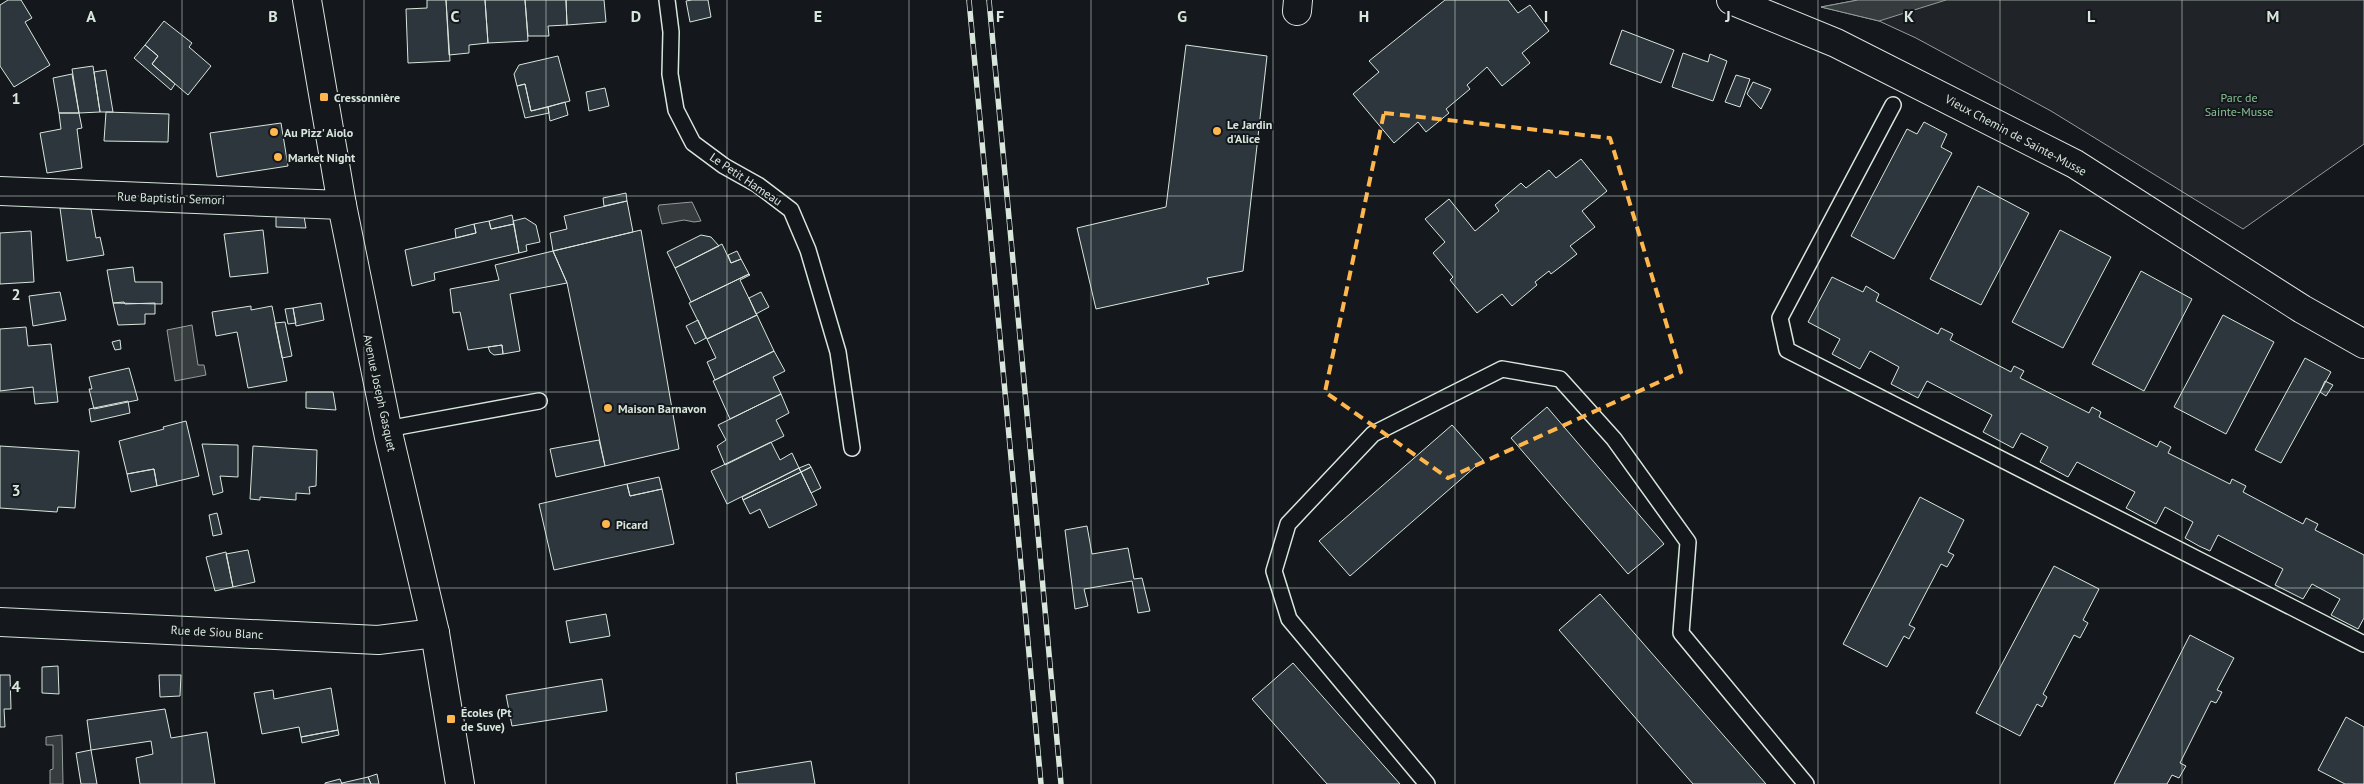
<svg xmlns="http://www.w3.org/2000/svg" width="2364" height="784" font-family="'PT Sans',sans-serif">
<rect width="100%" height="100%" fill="#14181c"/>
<!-- green -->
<path fill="#202428" stroke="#939e99" d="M 1858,0 L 2364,0 L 2364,144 L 2243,229 L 2051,111 L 1916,38 L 1879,21 L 1821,7 Z"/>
<!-- water -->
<path fill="#363b3e" stroke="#939e99" d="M 1858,0 L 1946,0 L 1879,21 L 1821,7 Z
M 692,202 L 701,221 L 694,222 L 684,220 L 662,224 L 658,208 L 659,205 Z
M 192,325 L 198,365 L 204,365 L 206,375 L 175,381 L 167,330 Z
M 62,735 L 63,784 L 50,784 L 50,770 L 53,769 L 53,745 L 46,745 L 46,737 Z"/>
<!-- building -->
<path fill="#2c363c" stroke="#d8e6dc" d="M 8,0 L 21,0 L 32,18 L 25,22 L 50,65 L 14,87 L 0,66 L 0,5 Z
M 427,0 L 446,0 L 450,61 L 408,63 L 406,9 L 427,8 Z
M 446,0 L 485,0 L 488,43 L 469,45 L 469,53 L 449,55 Z
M 485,0 L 525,0 L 528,41 L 488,43 Z
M 525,0 L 566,0 L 567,25 L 548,26 L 549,36 L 528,36 Z
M 566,0 L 604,0 L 606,22 L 567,25 Z
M 692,0 L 708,0 L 711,17 L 690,22 L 686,1 Z
M 1445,0 L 1508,0 L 1518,13 L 1530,5 L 1549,31 L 1522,53 L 1530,63 L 1502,86 L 1487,67 L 1467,85 L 1470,89 L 1446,109 L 1449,113 L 1426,132 L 1418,122 L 1394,143 L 1353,94 L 1379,72 L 1369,61 Z
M 164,21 L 192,43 L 189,47 L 211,66 L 188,95 L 152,64 L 158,56 L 145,45 Z
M 1622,30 L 1674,50 L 1661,83 L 1610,64 Z
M 145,45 L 158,56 L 152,64 L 175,84 L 171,90 L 134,58 Z
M 1186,45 L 1267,56 L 1243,271 L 1207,278 L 1209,284 L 1096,309 L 1077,228 L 1166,207 Z
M 1683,53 L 1708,62 L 1710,54 L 1727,61 L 1713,101 L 1672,87 Z
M 558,56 L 570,101 L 531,111 L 525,84 L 517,86 L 514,74 L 519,65 Z
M 93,66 L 100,112 L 79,113 L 72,69 Z
M 106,70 L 113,112 L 100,112 L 94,72 Z
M 72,74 L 79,113 L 59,113 L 53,78 Z
M 1736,75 L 1750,79 L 1740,107 L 1725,102 Z
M 1753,82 L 1771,89 L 1761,109 L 1747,94 Z
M 525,84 L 531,111 L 548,107 L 549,113 L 525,118 L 517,86 Z
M 605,88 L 609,106 L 589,111 L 586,92 Z
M 565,102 L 568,115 L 550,121 L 548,107 Z
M 106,112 L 169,114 L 168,142 L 104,141 Z
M 59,113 L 79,113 L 82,128 L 77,129 L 82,168 L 47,173 L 40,133 L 61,129 Z
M 1924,122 L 1947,134 L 1941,147 L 1952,153 L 1894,259 L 1851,236 L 1907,129 L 1917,134 Z
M 281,123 L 288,166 L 217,177 L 210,133 Z
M 1581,159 L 1607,191 L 1582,211 L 1595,227 L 1570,246 L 1577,254 L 1551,274 L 1549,271 L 1535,282 L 1537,285 L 1512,306 L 1502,294 L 1477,313 L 1450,280 L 1453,277 L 1433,253 L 1445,242 L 1425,219 L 1449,199 L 1475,231 L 1499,211 L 1495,205 L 1521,183 L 1526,188 L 1549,170 L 1556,178 Z
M 1978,186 L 2029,213 L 1981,305 L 1930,279 Z
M 626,193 L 627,201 L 604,206 L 603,198 Z
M 627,201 L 633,232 L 553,251 L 550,233 L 567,229 L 564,216 Z
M 60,208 L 91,209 L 96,238 L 100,237 L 104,255 L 67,261 Z
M 276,215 L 304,216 L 306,228 L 276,227 Z
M 512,215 L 514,224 L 491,229 L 489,221 Z
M 525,218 L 536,225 L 540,242 L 526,245 L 527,251 L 519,253 L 513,221 Z
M 489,221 L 491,229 L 514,224 L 519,253 L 434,273 L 435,280 L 412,286 L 405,250 L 476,233 L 474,224 Z
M 474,224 L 476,233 L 456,238 L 455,229 Z
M 263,230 L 268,273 L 230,277 L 224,234 Z
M 641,230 L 679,449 L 605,466 L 567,283 L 553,251 Z
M 2060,230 L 2111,257 L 2063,348 L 2012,322 Z
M 31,231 L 34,282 L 0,284 L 0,233 Z
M 701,235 L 711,237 L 719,246 L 675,268 L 667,252 Z
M 722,244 L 731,263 L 741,259 L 749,274 L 691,302 L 675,268 Z
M 553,251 L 567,283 L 510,294 L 520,351 L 503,354 L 502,345 L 468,350 L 460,312 L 453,313 L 450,289 L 499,280 L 495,265 Z
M 737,251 L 741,259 L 731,263 L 728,255 Z
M 133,267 L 135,282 L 162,282 L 162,304 L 113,303 L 107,270 Z
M 2141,271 L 2192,299 L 2144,391 L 2092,364 Z
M 749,274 L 750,275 L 740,280 L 757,315 L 707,339 L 689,303 Z
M 1832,277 L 1863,292 L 1866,286 L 1879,294 L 1876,301 L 1938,334 L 1941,328 L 1953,334 L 1950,340 L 2011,372 L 2014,366 L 2024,371 L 2020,378 L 2089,413 L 2092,407 L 2101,412 L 2099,417 L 2157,447 L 2160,441 L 2171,447 L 2168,453 L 2230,484 L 2232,479 L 2246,486 L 2243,492 L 2303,524 L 2306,518 L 2318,524 L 2315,530 L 2364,555 L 2364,618 L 2358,629 L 2331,615 L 2340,599 L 2312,584 L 2303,599 L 2275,585 L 2283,569 L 2218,535 L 2210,551 L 2199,546 L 2185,538 L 2193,522 L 2165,507 L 2156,524 L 2139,515 L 2126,508 L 2135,492 L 2077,462 L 2068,477 L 2040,462 L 2048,447 L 2021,433 L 2013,448 L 1983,432 L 1992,415 L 1927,381 L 1918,398 L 1891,384 L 1899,367 L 1870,351 L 1860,369 L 1832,354 L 1840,339 L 1808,322 Z
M 60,292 L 66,320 L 33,326 L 29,296 Z
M 761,292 L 769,307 L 756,314 L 749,298 Z
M 124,302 L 125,304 L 155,303 L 155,314 L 145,314 L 145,324 L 118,325 L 113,303 Z
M 321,303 L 324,320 L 296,326 L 293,308 Z
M 251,306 L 251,310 L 272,306 L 287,381 L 248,388 L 237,332 L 216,336 L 212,312 Z
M 293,308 L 296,323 L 288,324 L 285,309 Z
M 757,315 L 774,351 L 715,380 L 707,362 L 716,358 L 707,339 Z
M 2223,315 L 2274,342 L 2226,434 L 2174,407 Z
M 698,320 L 706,338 L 695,344 L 686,326 Z
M 285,322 L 292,356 L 282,358 L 275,323 Z
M 26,327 L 28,346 L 51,344 L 58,402 L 35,404 L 33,387 L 0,391 L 0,329 Z
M 120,340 L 121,349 L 115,350 L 112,342 Z
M 502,345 L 503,354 L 494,355 L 490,352 L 488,347 Z
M 774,351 L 785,371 L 773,377 L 781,394 L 730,419 L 713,381 Z
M 2305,358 L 2331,372 L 2281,463 L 2255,450 Z
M 129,368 L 138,400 L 94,409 L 89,389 L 92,389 L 89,377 Z
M 2325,381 L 2333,385 L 2326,396 L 2320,392 Z
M 306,392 L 333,392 L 336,410 L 306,408 Z
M 781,394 L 789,413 L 776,420 L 784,436 L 725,465 L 717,446 L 726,440 L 718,425 Z
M 128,401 L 130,413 L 91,422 L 89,409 Z
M 1547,407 L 1664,544 L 1628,574 L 1511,438 Z
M 186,421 L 199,476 L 157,486 L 154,469 L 127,474 L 119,441 L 164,429 L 163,427 Z
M 1452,425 L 1483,460 L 1350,576 L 1319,541 Z
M 599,440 L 605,466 L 556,477 L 550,449 Z
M 771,442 L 780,460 L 792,453 L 799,468 L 727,504 L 711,471 Z
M 202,444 L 238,445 L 238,477 L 220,476 L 223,492 L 213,495 Z
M 0,446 L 79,451 L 75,508 L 58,507 L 57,512 L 0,508 Z
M 253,446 L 317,450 L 316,486 L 309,487 L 310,494 L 296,493 L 296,500 L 260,497 L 260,500 L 250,499 Z
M 809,464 L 811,467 L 801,472 L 799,468 Z
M 811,467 L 821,488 L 811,493 L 801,472 Z
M 799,468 L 801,472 L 743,500 L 742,497 Z
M 154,469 L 157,486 L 131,492 L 127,474 Z
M 801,472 L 817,505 L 769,528 L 760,509 L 750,514 L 743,500 Z
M 659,477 L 662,489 L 630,496 L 627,484 Z
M 627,484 L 630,496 L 662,489 L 674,544 L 554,570 L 539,504 Z
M 1920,497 L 1964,520 L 1948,552 L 1954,555 L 1947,567 L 1941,564 L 1909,625 L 1915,628 L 1912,633 L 1909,639 L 1904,636 L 1887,667 L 1843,644 Z
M 217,513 L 222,534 L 213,536 L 209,515 Z
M 1087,526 L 1092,554 L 1128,548 L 1134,579 L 1142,578 L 1150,611 L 1138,613 L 1132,581 L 1084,589 L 1088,606 L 1075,609 L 1065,530 Z
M 248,550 L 255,582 L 233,587 L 226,554 Z
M 226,552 L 233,587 L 215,591 L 206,557 Z
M 2054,566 L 2099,589 L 2083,620 L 2088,623 L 2080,638 L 2074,635 L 2043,694 L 2047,697 L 2042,707 L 2037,704 L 2020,736 L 1976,713 Z
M 1600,594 L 1635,634 L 1766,784 L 1693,784 L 1559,630 Z
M 606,614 L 610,636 L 570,643 L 566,621 Z
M 2190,635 L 2234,658 L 2217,690 L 2222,692 L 2219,698 L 2216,703 L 2211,701 L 2180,763 L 2186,766 L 2183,771 L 2179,778 L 2172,775 L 2167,784 L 2114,784 Z
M 1293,663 L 1331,706 L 1400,784 L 1327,784 L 1252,699 Z
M 58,666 L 59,694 L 42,693 L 42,667 Z
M 0,675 L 10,675 L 11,709 L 4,709 L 5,727 L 0,727 Z
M 159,675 L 181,675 L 180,696 L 160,697 Z
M 602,679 L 607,711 L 512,726 L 506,695 Z
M 331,688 L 338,730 L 301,737 L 299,727 L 262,734 L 254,693 L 273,690 L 274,699 Z
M 165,709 L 171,738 L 207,732 L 215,784 L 140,784 L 136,758 L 153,754 L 151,741 L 91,750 L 87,720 Z
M 2346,717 L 2364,727 L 2364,784 L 2345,784 L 2318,770 Z
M 338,730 L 339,735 L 302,743 L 301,737 Z
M 91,750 L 97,784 L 81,784 L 76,753 Z
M 811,761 L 815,784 L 737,784 L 736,773 Z
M 377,774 L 379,784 L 371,784 L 368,777 Z
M 368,777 L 371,784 L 342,784 L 342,783 Z
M 340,779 L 342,784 L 325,784 L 325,783 Z"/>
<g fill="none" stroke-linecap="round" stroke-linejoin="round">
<!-- lane casing -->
<g stroke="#d8e6dc" stroke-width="18">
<path id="lane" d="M 667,0 L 671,32 L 670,74 L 676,110 L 693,143 L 724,166 L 758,185 L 791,210 L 808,250 L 838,352 L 852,448
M 1893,105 L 1780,318 L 1787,350 L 2364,644
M 387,429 L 539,401
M 1427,784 L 1289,619 L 1274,571 L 1288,524 L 1373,434 L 1502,369 L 1560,379 L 1614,439 L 1688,542 L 1681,633 L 1806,784"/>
</g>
<!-- street casing -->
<g stroke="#d8e6dc" stroke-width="30">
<path id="street" d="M 1731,0 L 1836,43 L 2075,164 L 2302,309 L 2364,344
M 1297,11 L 1298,0
M 0,191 L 342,205
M 0,622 L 378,640 L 435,633"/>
</g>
<!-- primary casing -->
<g stroke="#d8e6dc" stroke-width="30">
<path id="primary" d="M 307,0 L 342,205 L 389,437 L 435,633 L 460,784"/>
</g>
<!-- lane -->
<use href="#lane" stroke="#14181c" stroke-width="15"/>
<!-- street -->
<use href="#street" stroke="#14181c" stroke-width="28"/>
<!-- primary -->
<use href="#primary" stroke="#14181c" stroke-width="28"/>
<!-- rail casing -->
<g stroke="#d8e6dc" stroke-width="5.5">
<path id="rail" d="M 969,0 L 1041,784
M 989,0 L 1061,784"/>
</g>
<!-- rail -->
<use href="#rail" stroke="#14181c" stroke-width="4" stroke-dasharray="11" stroke-linecap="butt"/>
</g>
<!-- marked area -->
<path fill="none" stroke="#ffb74d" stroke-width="4" stroke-dasharray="10 6" stroke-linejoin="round" d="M 1384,113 L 1610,138 L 1681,372 L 1448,478 L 1325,392 Z"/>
<!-- grid -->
<path fill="none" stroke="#d8e6dc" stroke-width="1" stroke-opacity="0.55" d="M 182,0 L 182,784M 364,0 L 364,784M 546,0 L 546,784M 727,0 L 727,784M 909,0 L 909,784M 1091,0 L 1091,784M 1273,0 L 1273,784M 1455,0 L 1455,784M 1637,0 L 1637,784M 1818,0 L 1818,784M 2000,0 L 2000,784M 2182,0 L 2182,784M 0,196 L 2364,196M 0,392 L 2364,392M 0,588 L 2364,588"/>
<!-- markers -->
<g fill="#ffb74d" stroke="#14181c" stroke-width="2">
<rect x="319" y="92" width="10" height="10" rx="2.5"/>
<circle cx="1217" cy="131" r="5"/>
<circle cx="274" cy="132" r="5"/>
<circle cx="278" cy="157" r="5"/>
<circle cx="608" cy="408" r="5"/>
<circle cx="606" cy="524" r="5"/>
<rect x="446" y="714" width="10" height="10" rx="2.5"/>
</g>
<g text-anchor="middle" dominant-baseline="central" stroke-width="4" stroke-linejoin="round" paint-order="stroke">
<!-- poi labels -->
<g font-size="12" font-weight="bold" fill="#d8e6dc" stroke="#14181c" text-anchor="start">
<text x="334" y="97">Cressonnière</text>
<text x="1227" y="124">Le Jardin<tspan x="1227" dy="14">d'Alice</tspan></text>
<text x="284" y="132">Au Pizz' Aiolo</text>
<text x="288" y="157">Market Night</text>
<text x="618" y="408">Maison Barnavon</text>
<text x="616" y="524">Picard</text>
<text x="461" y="712">Écoles (Pt<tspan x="461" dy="14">de Suve)</tspan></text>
</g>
<!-- park labels -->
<g font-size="12" fill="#8ac095" stroke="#14181c">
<text x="2239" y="97">Parc de<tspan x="2239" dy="14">Sainte-Musse</tspan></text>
</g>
<!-- street labels -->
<g font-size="12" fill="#d8e6dc" stroke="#14181c">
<text transform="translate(2016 135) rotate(28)">Vieux Chemin de Sainte-Musse</text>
<text transform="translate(746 179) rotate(34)">Le Petit Hameau</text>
<text transform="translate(171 198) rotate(2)">Rue Baptistin Semori</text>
<text transform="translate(380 393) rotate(78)">Avenue Joseph Gasquet</text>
<text transform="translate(217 632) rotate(3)">Rue de Siou Blanc</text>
</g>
</g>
<g font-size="16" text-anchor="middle" font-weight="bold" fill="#d8e6dc" stroke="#14181c" stroke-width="4" stroke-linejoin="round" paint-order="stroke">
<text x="91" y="22">A</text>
<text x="273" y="22">B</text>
<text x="455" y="22">C</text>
<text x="636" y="22">D</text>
<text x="818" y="22">E</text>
<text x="1000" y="22">F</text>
<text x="1182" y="22">G</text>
<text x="1364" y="22">H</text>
<text x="1546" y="22">I</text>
<text x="1728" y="22">J</text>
<text x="1909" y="22">K</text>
<text x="2091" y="22">L</text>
<text x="2273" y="22">M</text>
<text x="16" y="104">1</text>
<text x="16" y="300">2</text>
<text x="16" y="496">3</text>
<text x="16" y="692">4</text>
</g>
</svg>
